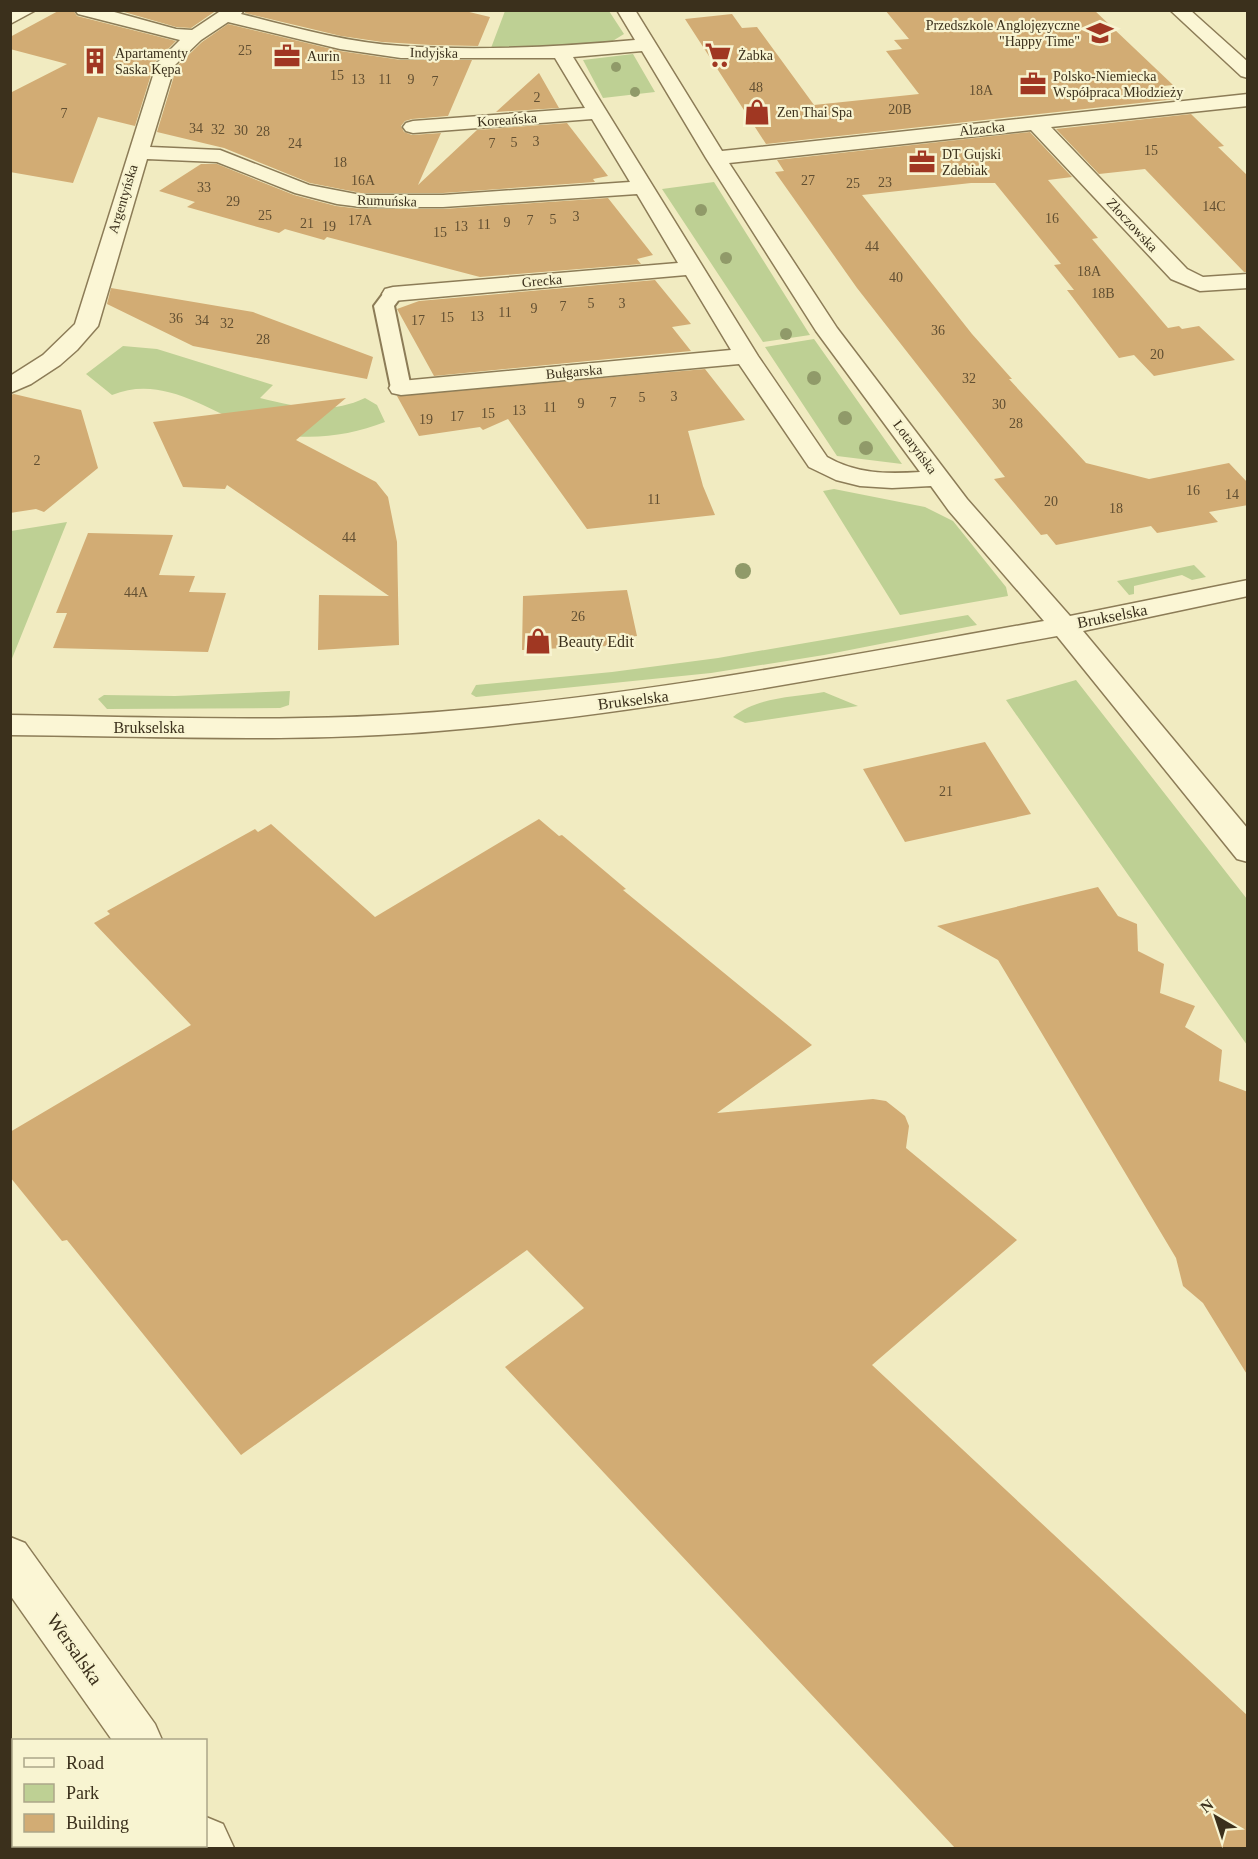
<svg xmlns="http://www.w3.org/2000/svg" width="1258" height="1859" font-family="'Times New Roman',serif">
<rect width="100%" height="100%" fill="#f1ebc1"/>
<!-- green -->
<path fill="#bed094" d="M 505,11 L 609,11 L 624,34 L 611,42 L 595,44 L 491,48 Z
M 633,54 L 655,92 L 603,98 L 583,60 Z
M 714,182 L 810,335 L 763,342 L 662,189 Z
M 814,339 L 902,464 L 837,456 L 765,347 Z
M 123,346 L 157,349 L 273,385 L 260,398 C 298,407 329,415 365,398 L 377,405 L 385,422 C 341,439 291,443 246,425 C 203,407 160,375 112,395 L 86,374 Z
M 834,489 L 925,507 L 953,521 L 1006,587 L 1008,596 L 900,615 L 823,491 Z
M 67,522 L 11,661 L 11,531 Z
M 1194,565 L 1206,577 L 1192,580 L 1182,575 L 1134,586 L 1134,594 L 1129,595 L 1117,581 Z
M 968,615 L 977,625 L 824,655 L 711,673 L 476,697 L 471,694 L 476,685 L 612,672 L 718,658 Z
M 1076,680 L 1247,899 L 1247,1045 L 1006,700 Z
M 290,691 L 289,705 L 280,708 L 107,709 L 98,699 L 104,695 L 175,696 Z
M 824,692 L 858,706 L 745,723 L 733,717 C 757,697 794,697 824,692 Z"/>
<!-- building -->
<path fill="#d2ac74" d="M 60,10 L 73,10 L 77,16 L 176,41 L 155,62 L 135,126 L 98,117 L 73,183 L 10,172 L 10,93 L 67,64 L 10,49 L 10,37 Z
M 117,10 L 217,10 L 191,28 L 176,27 Z
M 246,10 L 461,10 L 490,17 L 478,46 L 431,45 L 382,42 L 341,36 L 245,13 Z
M 885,10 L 1094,10 L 1173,85 L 1163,86 L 1176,99 L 766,144 L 685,19 L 732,14 L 742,28 L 757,27 L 814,105 L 919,94 L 886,51 L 902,49 L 894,40 L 909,39 Z
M 228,24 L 340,51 L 401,60 L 472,60 L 448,116 L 412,119 L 405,121 L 401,126 L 404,132 L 412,135 L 441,133 L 418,185 L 477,130 L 567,123 L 608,176 L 593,179 L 595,182 L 443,193 L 361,193 L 310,183 L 224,148 L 157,132 L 177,66 L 202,42 Z
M 539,73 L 559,108 L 496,112 Z
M 1191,114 L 1224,146 L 1218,147 L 1248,176 L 1248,272 L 1244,272 L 1145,169 L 1099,174 L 1056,129 Z
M 1030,132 L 1072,177 L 1048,180 L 1098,238 L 1092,239 L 1168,328 L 1179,326 L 1182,329 L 1199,326 L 1235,360 L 1154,376 L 1134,355 L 1119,358 L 1067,290 L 1074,290 L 1054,265 L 1061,264 L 995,183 L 971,183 L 862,195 L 972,334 L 1012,379 L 1009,379 L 1086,463 L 1149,479 L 1229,463 L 1248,483 L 1248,505 L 1209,512 L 1218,522 L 1157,533 L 1151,526 L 1056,545 L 1047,534 L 1041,535 L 994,479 L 1005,477 L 857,288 L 775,172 L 784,171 L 777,160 Z
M 201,164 L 217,164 L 294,195 L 336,206 L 361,209 L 443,209 L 608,198 L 653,255 L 637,259 L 641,264 L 480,277 L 327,237 L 324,240 L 285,229 L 279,233 L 187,207 L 195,202 L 159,191 Z
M 655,280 L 691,324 L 672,327 L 691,351 L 434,376 L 397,309 L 419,301 Z
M 111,288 L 253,312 L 373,357 L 367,379 L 193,346 L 107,304 Z
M 705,369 L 745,420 L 688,431 L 703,486 L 715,515 L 587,529 L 508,419 L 483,430 L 480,427 L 419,436 L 397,396 Z
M 14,394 L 81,410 L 98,468 L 44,512 L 36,509 L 10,513 L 10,395 Z
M 346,398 L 296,440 L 376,482 L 388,497 L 397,542 L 399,645 L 318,650 L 319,595 L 389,596 L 227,485 L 225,489 L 183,487 L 153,422 Z
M 88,533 L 173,535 L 159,575 L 195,576 L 189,592 L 226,593 L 208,652 L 53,648 L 67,613 L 56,613 Z
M 627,590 L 637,636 L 607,639 L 608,646 L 522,650 L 523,596 Z
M 985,742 L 1031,814 L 905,842 L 863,769 Z
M 539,819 L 559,836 L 562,835 L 626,889 L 623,890 L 812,1045 L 717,1113 L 873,1099 L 886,1101 L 905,1116 L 909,1126 L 906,1148 L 1017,1240 L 872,1365 L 1248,1716 L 1248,1848 L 955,1848 L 505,1367 L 584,1308 L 527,1250 L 241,1455 L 67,1240 L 62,1241 L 10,1177 L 10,1132 L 191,1025 L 94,923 L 110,914 L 107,911 L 255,829 L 258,832 L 271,824 L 375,917 Z
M 1098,887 L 1118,916 L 1137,924 L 1138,951 L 1164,964 L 1160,993 L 1195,1006 L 1185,1027 L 1222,1050 L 1219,1081 L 1248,1092 L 1248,1376 L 1203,1303 L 1183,1286 L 1176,1258 L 998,960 L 937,926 Z"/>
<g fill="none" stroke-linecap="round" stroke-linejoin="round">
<!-- service casing -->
<g stroke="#8c7c57" stroke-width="4">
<path id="service" d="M 393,288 L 400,290 L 403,294 L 394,306 L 411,388 L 408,392 L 401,394 L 394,392 L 391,388 L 374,306 L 386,290 Z
M 157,1846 L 200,1846 L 199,1848 L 156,1848 Z"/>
</g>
<!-- minor casing -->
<g stroke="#8c7c57" stroke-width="3">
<path id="minor" d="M 13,10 L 36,10 L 10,24 L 10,12 Z
M 75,10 L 107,10 L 176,29 L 192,30 L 222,10 L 244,10 L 241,14 C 293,27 348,43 402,46 C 479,51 558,47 635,40 L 617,10 L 635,10 L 722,151 L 1248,94 L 1248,106 L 1051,127 L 1187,269 L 1203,277 L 1248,274 L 1248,288 L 1200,291 L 1171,279 L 1031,130 L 729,163 L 837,328 L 967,499 L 1070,616 L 1248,580 L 1248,596 L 1083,631 L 1248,829 L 1248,862 L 1237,859 L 1057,636 C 859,671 661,711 461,729 C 311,744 160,736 10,735 L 10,715 C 160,717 311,724 460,710 C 657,693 850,655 1044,621 L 949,511 L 931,486 L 892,488 L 860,486 L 836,480 L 809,467 L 739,364 L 401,395 L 392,393 L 389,388 L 392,383 L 401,381 L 731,350 L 686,275 L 393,301 L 385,299 L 382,294 L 385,289 L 393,287 L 678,263 L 637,194 L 443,207 L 361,207 L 337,204 L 295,193 L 217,162 L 147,159 L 98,326 L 77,350 L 60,365 L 31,384 L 10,393 L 10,376 L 43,355 L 75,324 L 157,63 L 180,40 L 78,14 ZM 228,22 L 340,49 L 401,58 L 555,58 L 585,108 L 413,121 L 406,123 L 403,127 L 406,131 L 413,133 L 592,119 L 630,182 L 443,195 L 361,195 L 309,185 L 220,150 L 150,147 L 175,65 L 201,40 ZM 642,51 L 706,158 L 816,331 L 920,472 C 887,474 856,474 827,457 L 758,356 L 573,57 Z
M 1170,10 L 1190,10 L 1248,62 L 1248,78 L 1241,76 Z"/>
</g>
<!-- tertiary casing -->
<g stroke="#8c7c57" stroke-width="3">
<path id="tertiary" d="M 10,1537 L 25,1543 L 155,1724 L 162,1740 L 112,1740 L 10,1595 Z
M 206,1817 L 223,1824 L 234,1848 L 185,1848 L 184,1846 L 206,1846 Z"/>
</g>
<!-- service -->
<use href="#service" fill="#fbf6d5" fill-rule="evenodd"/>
<!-- minor -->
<use href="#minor" fill="#fbf6d5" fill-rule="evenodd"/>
<!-- tertiary -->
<use href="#tertiary" fill="#fbf6d5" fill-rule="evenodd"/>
</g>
<!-- trees -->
<g fill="#909a69">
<circle cx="616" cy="67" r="5"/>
<circle cx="635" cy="92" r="5"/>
<circle cx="701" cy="210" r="6"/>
<circle cx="726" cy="258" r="6"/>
<circle cx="786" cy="334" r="6"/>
<circle cx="814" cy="378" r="7"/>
<circle cx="845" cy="418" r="7"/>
<circle cx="866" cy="448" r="7"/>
<circle cx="743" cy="571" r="8"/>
</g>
<!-- icons -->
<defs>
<g id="school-bare" transform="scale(2.07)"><path d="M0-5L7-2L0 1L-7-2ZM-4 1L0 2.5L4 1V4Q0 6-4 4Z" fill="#a03722" stroke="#f8f4d1" stroke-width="2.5" paint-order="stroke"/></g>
<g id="supermarket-bare" transform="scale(2.07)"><path d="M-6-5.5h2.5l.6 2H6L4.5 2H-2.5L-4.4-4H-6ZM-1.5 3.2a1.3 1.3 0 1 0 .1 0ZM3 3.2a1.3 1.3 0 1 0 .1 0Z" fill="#a03722" stroke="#f8f4d1" stroke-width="2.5" paint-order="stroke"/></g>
<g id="office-bare" transform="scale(2.07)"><path d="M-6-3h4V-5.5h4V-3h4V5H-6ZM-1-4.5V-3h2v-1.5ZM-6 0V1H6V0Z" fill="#a03722" stroke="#f8f4d1" stroke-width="2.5" paint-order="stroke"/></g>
<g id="building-bare" transform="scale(2.07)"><path d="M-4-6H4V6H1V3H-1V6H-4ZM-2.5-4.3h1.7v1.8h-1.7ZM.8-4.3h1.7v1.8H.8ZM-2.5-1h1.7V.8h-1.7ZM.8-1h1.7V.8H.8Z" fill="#a03722" stroke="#f8f4d1" stroke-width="2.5" paint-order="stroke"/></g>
<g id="shop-bare" transform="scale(2.07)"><path d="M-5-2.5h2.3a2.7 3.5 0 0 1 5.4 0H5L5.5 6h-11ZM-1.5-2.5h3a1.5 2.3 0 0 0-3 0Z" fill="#a03722" stroke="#f8f4d1" stroke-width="2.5" paint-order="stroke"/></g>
</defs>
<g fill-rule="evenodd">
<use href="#school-bare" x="1100" y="33"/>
<use href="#supermarket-bare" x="718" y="55"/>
<use href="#office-bare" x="287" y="56"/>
<use href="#building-bare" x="95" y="61"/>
<use href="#office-bare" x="1033" y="84"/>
<use href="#shop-bare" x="757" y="112"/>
<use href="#office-bare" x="922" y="162"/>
<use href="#shop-bare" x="538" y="641"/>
</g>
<g text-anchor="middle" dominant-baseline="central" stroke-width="4.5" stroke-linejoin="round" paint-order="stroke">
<!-- far-poi labels -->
<g font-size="14" fill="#3b301c" stroke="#f8f4d1" text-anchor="start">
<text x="1080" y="25" text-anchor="end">Przedszkole Anglojęzyczne<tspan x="1080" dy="16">"Happy Time"</tspan></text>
<text x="115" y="53">Apartamenty<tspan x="115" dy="16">Saska Kępa</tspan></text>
<text x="738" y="55">Żabka</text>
<text x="307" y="56">Aurin</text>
<text x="1053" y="76">Polsko-Niemiecka<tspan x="1053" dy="16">Współpraca Młodzieży</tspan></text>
<text x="777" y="112">Zen Thai Spa</text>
<text x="942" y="154">DT Gujski<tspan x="942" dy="16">Zdebiak</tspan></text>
</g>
<!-- number labels -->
<g font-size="14" fill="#614f32">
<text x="245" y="50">25</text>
<text x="337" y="75">15</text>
<text x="358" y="79">13</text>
<text x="385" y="79">11</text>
<text x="411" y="79">9</text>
<text x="435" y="81">7</text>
<text x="756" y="87">48</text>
<text x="981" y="90">18A</text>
<text x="537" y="97">2</text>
<text x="900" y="109">20B</text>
<text x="64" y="113">7</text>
<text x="196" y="128">34</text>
<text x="218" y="129">32</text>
<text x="241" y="130">30</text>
<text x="263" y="131">28</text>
<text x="536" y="141">3</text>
<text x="514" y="142">5</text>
<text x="295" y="143">24</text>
<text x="492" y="143">7</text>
<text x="1151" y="150">15</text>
<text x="340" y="162">18</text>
<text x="363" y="180">16A</text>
<text x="808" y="180">27</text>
<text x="885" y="182">23</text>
<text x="853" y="183">25</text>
<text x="204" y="187">33</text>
<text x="233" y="201">29</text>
<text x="1214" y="206">14C</text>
<text x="265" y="215">25</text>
<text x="576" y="216">3</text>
<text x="1052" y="218">16</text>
<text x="553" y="219">5</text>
<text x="360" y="220">17A</text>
<text x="530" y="220">7</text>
<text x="507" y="222">9</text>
<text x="307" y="223">21</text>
<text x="484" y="224">11</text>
<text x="329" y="226">19</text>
<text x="461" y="226">13</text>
<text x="440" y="232">15</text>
<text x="872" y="246">44</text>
<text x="1089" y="271">18A</text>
<text x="896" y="277">40</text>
<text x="1103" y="293">18B</text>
<text x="591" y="303">5</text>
<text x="622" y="303">3</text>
<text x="563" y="306">7</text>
<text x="534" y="308">9</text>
<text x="505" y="312">11</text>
<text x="477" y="316">13</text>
<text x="447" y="317">15</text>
<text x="176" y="318">36</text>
<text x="202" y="320">34</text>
<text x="418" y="320">17</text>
<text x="227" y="323">32</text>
<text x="938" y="330">36</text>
<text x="263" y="339">28</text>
<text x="1157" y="354">20</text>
<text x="969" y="378">32</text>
<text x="674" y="396">3</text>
<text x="642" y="397">5</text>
<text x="613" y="402">7</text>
<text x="581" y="403">9</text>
<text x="999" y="404">30</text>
<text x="550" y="407">11</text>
<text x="519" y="410">13</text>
<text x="488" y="413">15</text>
<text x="457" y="416">17</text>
<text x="426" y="419">19</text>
<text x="1016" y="423">28</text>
<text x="37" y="460">2</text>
<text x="1193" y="490">16</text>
<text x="1232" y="494">14</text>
<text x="654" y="499">11</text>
<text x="1051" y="501">20</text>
<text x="1116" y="508">18</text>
<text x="349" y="537">44</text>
<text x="136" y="592">44A</text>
<text x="578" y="616">26</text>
<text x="946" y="791">21</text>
</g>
<!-- far-street labels -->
<g font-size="14" fill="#3b301c" stroke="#f8f4d1">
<text transform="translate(434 53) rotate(1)">Indyjska</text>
<text transform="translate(507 120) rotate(-4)">Koreańska</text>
<text transform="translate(982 129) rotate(-6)">Alzacka</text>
<text transform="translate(123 199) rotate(-73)">Argentyńska</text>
<text transform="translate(387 201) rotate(2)">Rumuńska</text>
<text transform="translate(1132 225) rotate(47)">Złoczowska</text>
<text transform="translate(542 281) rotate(-5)">Grecka</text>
<text transform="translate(574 372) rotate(-5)">Bułgarska</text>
<text transform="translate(915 447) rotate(53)">Lotaryńska</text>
</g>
<!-- street labels -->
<g font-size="16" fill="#3b301c" stroke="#f8f4d1">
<text transform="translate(1112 616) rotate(-11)">Brukselska</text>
<text transform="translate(633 700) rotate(-7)">Brukselska</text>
<text x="149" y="727">Brukselska</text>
</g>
<!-- poi labels -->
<g font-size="16" fill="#3b301c" stroke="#f8f4d1" text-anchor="start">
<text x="558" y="641">Beauty Edit</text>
</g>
<!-- near-street labels -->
<g font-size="20" fill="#3b301c" stroke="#f8f4d1">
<text transform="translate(75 1649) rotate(55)">Wersalska</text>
</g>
</g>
<!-- border -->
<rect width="1258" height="1859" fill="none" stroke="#3b301c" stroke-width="24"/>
<!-- legend -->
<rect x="12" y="1739" width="195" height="108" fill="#f8f4d1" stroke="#aca689" stroke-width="1.5"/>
<rect x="24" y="1758" width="30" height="9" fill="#fbf6d5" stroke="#aca689" stroke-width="1.5"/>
<text x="66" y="1769" font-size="18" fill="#3b301c">Road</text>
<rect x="24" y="1784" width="30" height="18" fill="#bed094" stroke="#aca689" stroke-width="1.5"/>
<text x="66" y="1799" font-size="18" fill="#3b301c">Park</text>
<rect x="24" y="1814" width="30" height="18" fill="#d2ac74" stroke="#aca689" stroke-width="1.5"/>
<text x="66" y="1829" font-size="18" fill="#3b301c">Building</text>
<!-- north arrow -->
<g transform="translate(1216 1817) rotate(321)" stroke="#f8f4d1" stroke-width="4.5" paint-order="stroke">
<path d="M0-4.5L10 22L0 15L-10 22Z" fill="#3b301c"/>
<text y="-9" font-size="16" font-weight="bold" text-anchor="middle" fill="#3b301c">N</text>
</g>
</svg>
